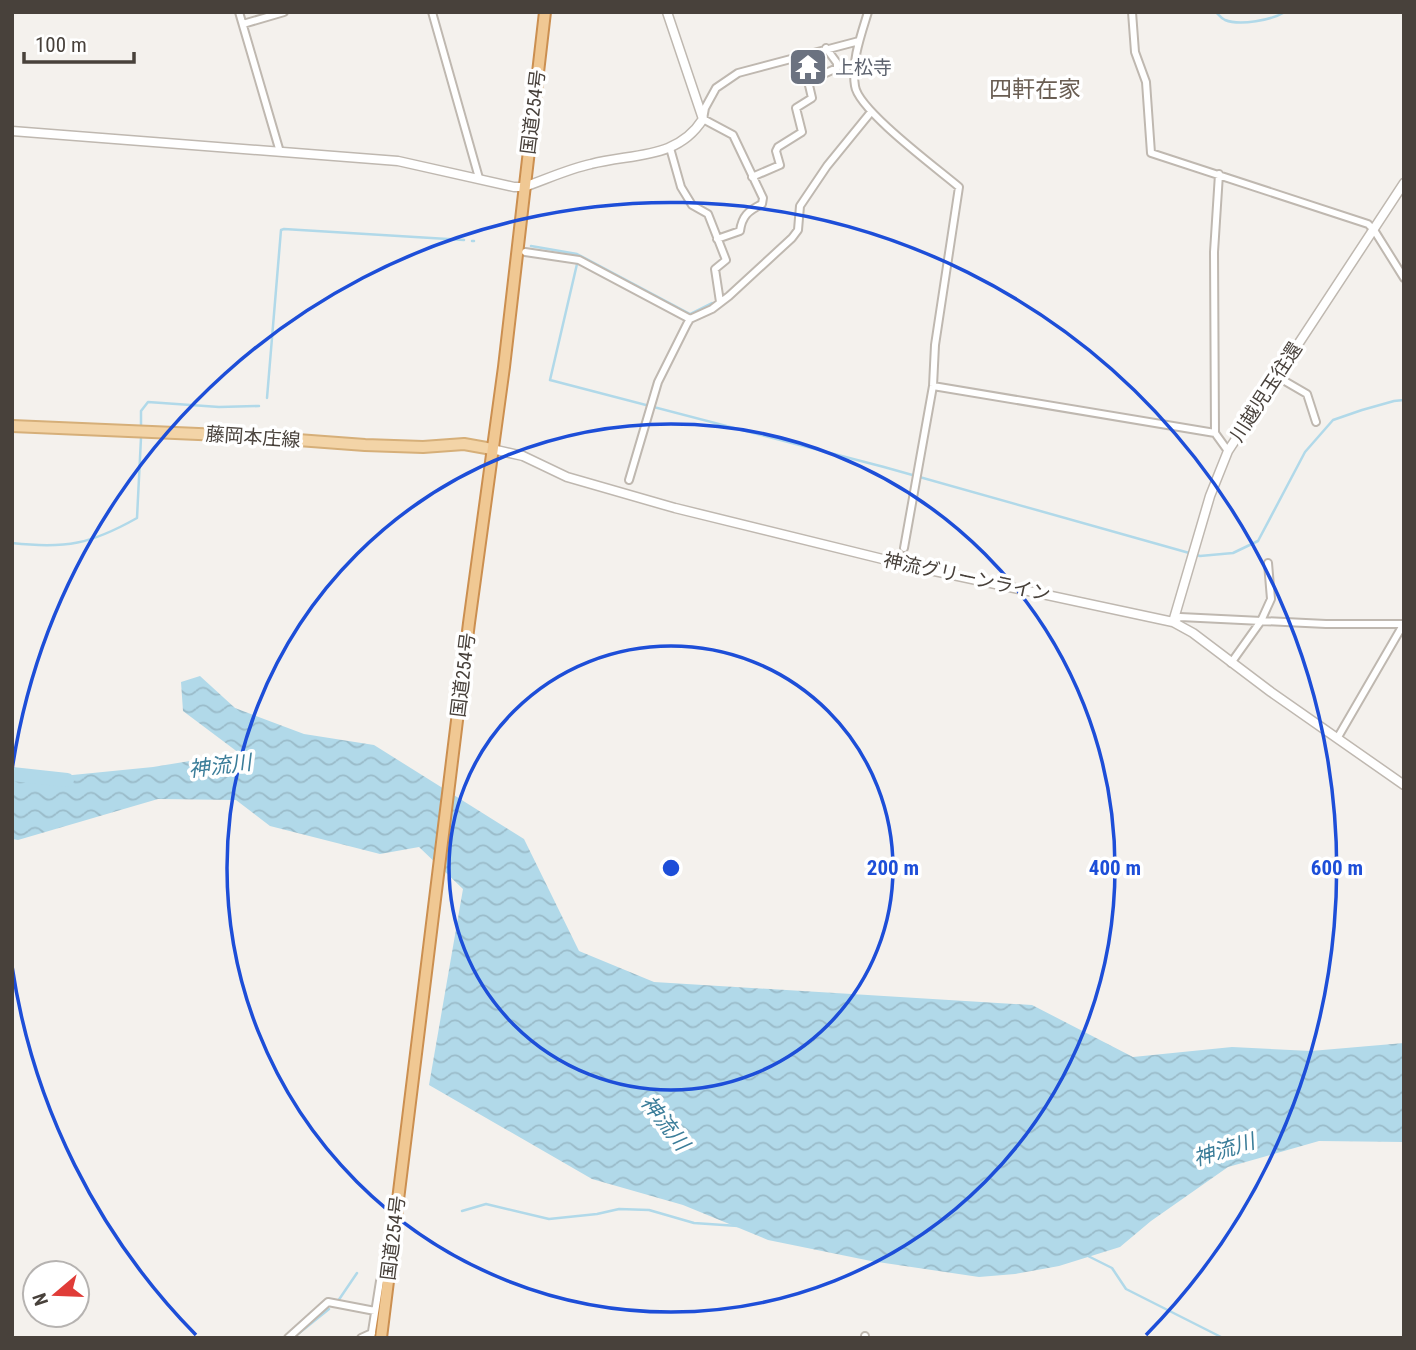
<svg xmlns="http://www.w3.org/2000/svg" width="1416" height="1350" font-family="'Roboto Condensed','Noto Sans JP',sans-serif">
<defs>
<pattern id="water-waves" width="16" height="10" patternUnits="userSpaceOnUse" patternTransform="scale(1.75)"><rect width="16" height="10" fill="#b1d9e9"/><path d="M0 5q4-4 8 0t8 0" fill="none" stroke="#9abbc9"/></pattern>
</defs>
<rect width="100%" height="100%" fill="#f4f1ed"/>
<!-- water -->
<path fill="url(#water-waves)" d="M 200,676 L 235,708 L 304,734 L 374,745 L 524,839 L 579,951 L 654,982 L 1032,1005 L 1133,1057 L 1232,1047 L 1311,1051 L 1404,1043 L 1404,1142 L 1319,1141 L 1228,1167 L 1151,1221 L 1120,1247 L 1059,1266 L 1015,1274 L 979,1277 L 871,1261 L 768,1240 L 683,1205 L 592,1179 L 429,1085 L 463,889 L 419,847 L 380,854 L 270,826 L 236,800 L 158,799 L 18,840 L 12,839 L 12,781 L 153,767 L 239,753 L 183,711 L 181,682 Z"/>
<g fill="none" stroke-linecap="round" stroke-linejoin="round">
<!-- stream -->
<path stroke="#b1d9e9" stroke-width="2.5" d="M 1216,12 C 1219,15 1221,18 1225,20 C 1240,26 1272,20 1285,12
M 472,241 L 474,241
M 531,246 L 577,254 L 690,314 L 712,303
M 577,264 L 550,380 L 884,467 L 1200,556 L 1233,553 L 1258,541 L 1305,452 L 1333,420 L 1362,410 L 1394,401 L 1404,400
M 267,398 L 281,230 L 284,229 L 464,240
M 141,425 L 141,411 L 148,402 L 219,407 L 259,406
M 12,543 C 66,549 91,544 137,518 L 141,438
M 462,1211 L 486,1204 L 549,1219 L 597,1214 L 619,1209 L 649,1210 L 694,1223 L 738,1226
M 1088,1256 L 1112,1268 L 1126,1289 L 1223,1338
M 338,1301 L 357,1273
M 293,1338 L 329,1309"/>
<!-- river -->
<path stroke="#b1d9e9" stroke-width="14" d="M 12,774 L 67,780"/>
<!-- minor casing -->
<g stroke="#bfb8b0" stroke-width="10">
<path id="minor" d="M 239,12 L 280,152
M 432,12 L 479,178
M 868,12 C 861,35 851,62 855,86 C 858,110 938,169 959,187 L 935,345 L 933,386 L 904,548
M 1132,12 L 1135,52 L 1146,82 L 1151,153 L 1368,224 L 1374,230 L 1404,278
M 243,24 L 284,12
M 670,148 L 681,187 L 692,205 L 708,214 L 726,260 L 715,269 L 720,302
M 1219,174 L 1214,252 L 1215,433 L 1228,451
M 752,177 L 780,165 L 776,151 L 778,147 L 802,132 L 796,108 L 812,98 L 808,81 L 837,68 L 837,63 L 826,48
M 717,239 L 740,231 C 742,216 748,211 762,204 L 763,198 L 733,135 L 703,119 L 705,108 L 716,88 L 738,73 L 859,41
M 525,252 L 579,260 L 690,319
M 1276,376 L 1307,394 L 1316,422
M 933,386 L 1215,433
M 629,480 L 658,382 L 687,324 L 690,319 L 712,309 L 729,296 L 792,238 L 798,230 L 800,206 L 827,166 L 871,112
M 1173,622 L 1180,617 L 1326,624 L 1404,624
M 1231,663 L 1261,621 L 1271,599 L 1268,563
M 1338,737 L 1403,625
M 288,1338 L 328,1302 L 375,1311
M 361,1338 L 372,1333
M 371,1338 L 380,1281
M 865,1338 L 865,1336"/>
</g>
<!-- tertiary casing -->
<g stroke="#bfb8b0" stroke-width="11">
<path id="tertiary" d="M 12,131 L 398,161 L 514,187 L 524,187 C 547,179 568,169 591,164 C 633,153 677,160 703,119 L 667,12
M 492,449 L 523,456 L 567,477 L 675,508 L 911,566 L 1173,622 L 1193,633 L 1271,692 L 1404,785
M 1173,622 L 1210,496 L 1228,451 L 1404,183"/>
</g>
<!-- primary casing -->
<g stroke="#d6af79" stroke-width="14">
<path id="primary" d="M 12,426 L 245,436 L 365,445 L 423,447 L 464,444 L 492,449"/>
</g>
<!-- trunk casing -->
<g stroke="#cb8f50" stroke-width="14">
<path id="trunk" d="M 381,1338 L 469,623 L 504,367 L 545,12"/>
</g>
<!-- minor -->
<use href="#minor" stroke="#fff" stroke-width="6"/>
<!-- tertiary -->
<use href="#tertiary" stroke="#fff" stroke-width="8"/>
<!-- primary -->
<use href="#primary" stroke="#f3d4a7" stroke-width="10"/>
<!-- trunk -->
<use href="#trunk" stroke="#f0c893" stroke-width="10"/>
</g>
<!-- distance rings -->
<g fill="none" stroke="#1d4ed8" stroke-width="3.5">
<circle cx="671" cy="868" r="222"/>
<circle cx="671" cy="868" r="444"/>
<path d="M196 1335A666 666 0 0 1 12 966M12 770A666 666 0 1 1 1146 1335"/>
</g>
<!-- icons -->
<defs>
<g id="temple-square" transform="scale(2.0125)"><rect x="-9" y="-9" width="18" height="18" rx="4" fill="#6b7280" stroke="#fff"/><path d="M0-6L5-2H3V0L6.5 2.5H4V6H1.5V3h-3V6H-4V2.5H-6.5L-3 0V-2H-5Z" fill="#fff"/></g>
</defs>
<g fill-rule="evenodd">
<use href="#temple-square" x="808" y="67"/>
</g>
<g text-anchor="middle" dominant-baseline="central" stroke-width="7" stroke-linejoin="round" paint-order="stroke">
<!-- worship labels -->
<g font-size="19" fill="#5b616d" stroke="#fff" text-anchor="start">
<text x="835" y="67">上松寺</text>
</g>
<!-- street labels -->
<g font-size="19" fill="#48413b" stroke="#fff">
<text transform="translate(533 112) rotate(-83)">国道254号</text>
<text transform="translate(1266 392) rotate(-57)">川越児玉往還</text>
<text transform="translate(253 437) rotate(4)">藤岡本庄線</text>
<text transform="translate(967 577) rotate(12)">神流グリーンライン</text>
<text transform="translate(463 675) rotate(-83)">国道254号</text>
<text transform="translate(393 1238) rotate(-83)">国道254号</text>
</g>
<!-- water labels -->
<g font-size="21" font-style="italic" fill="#3b7d99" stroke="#fff">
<text transform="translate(220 766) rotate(-7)">神流川</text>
<text transform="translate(665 1123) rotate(52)">神流川</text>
<text transform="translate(1224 1150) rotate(-17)">神流川</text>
</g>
<!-- quarter labels -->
<g font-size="23" fill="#6a5e53" stroke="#fff">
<text x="1035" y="89">四軒在家</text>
</g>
</g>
<circle cx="671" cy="868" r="10" fill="#1d4ed8" stroke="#fff" stroke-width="3.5"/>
<g font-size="21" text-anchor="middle" font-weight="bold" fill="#1d4ed8" stroke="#fff" stroke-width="7" stroke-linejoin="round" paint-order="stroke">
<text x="893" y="875">200 m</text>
<text x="1115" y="875">400 m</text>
<text x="1337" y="875">600 m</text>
</g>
<!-- border -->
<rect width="1416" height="1350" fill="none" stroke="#48413b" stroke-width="28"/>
<!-- north arrow -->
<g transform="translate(56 1294) rotate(251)"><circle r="33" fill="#ffffff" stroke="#b6b3b1" stroke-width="2"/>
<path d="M0-5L12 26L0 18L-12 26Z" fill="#e03c38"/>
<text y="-10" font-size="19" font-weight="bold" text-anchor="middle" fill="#48413b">N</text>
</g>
<!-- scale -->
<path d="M24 52v10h110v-10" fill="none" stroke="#48413b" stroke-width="3.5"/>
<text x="35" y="52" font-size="21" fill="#48413b" stroke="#ffffff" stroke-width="5" paint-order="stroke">100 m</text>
</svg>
